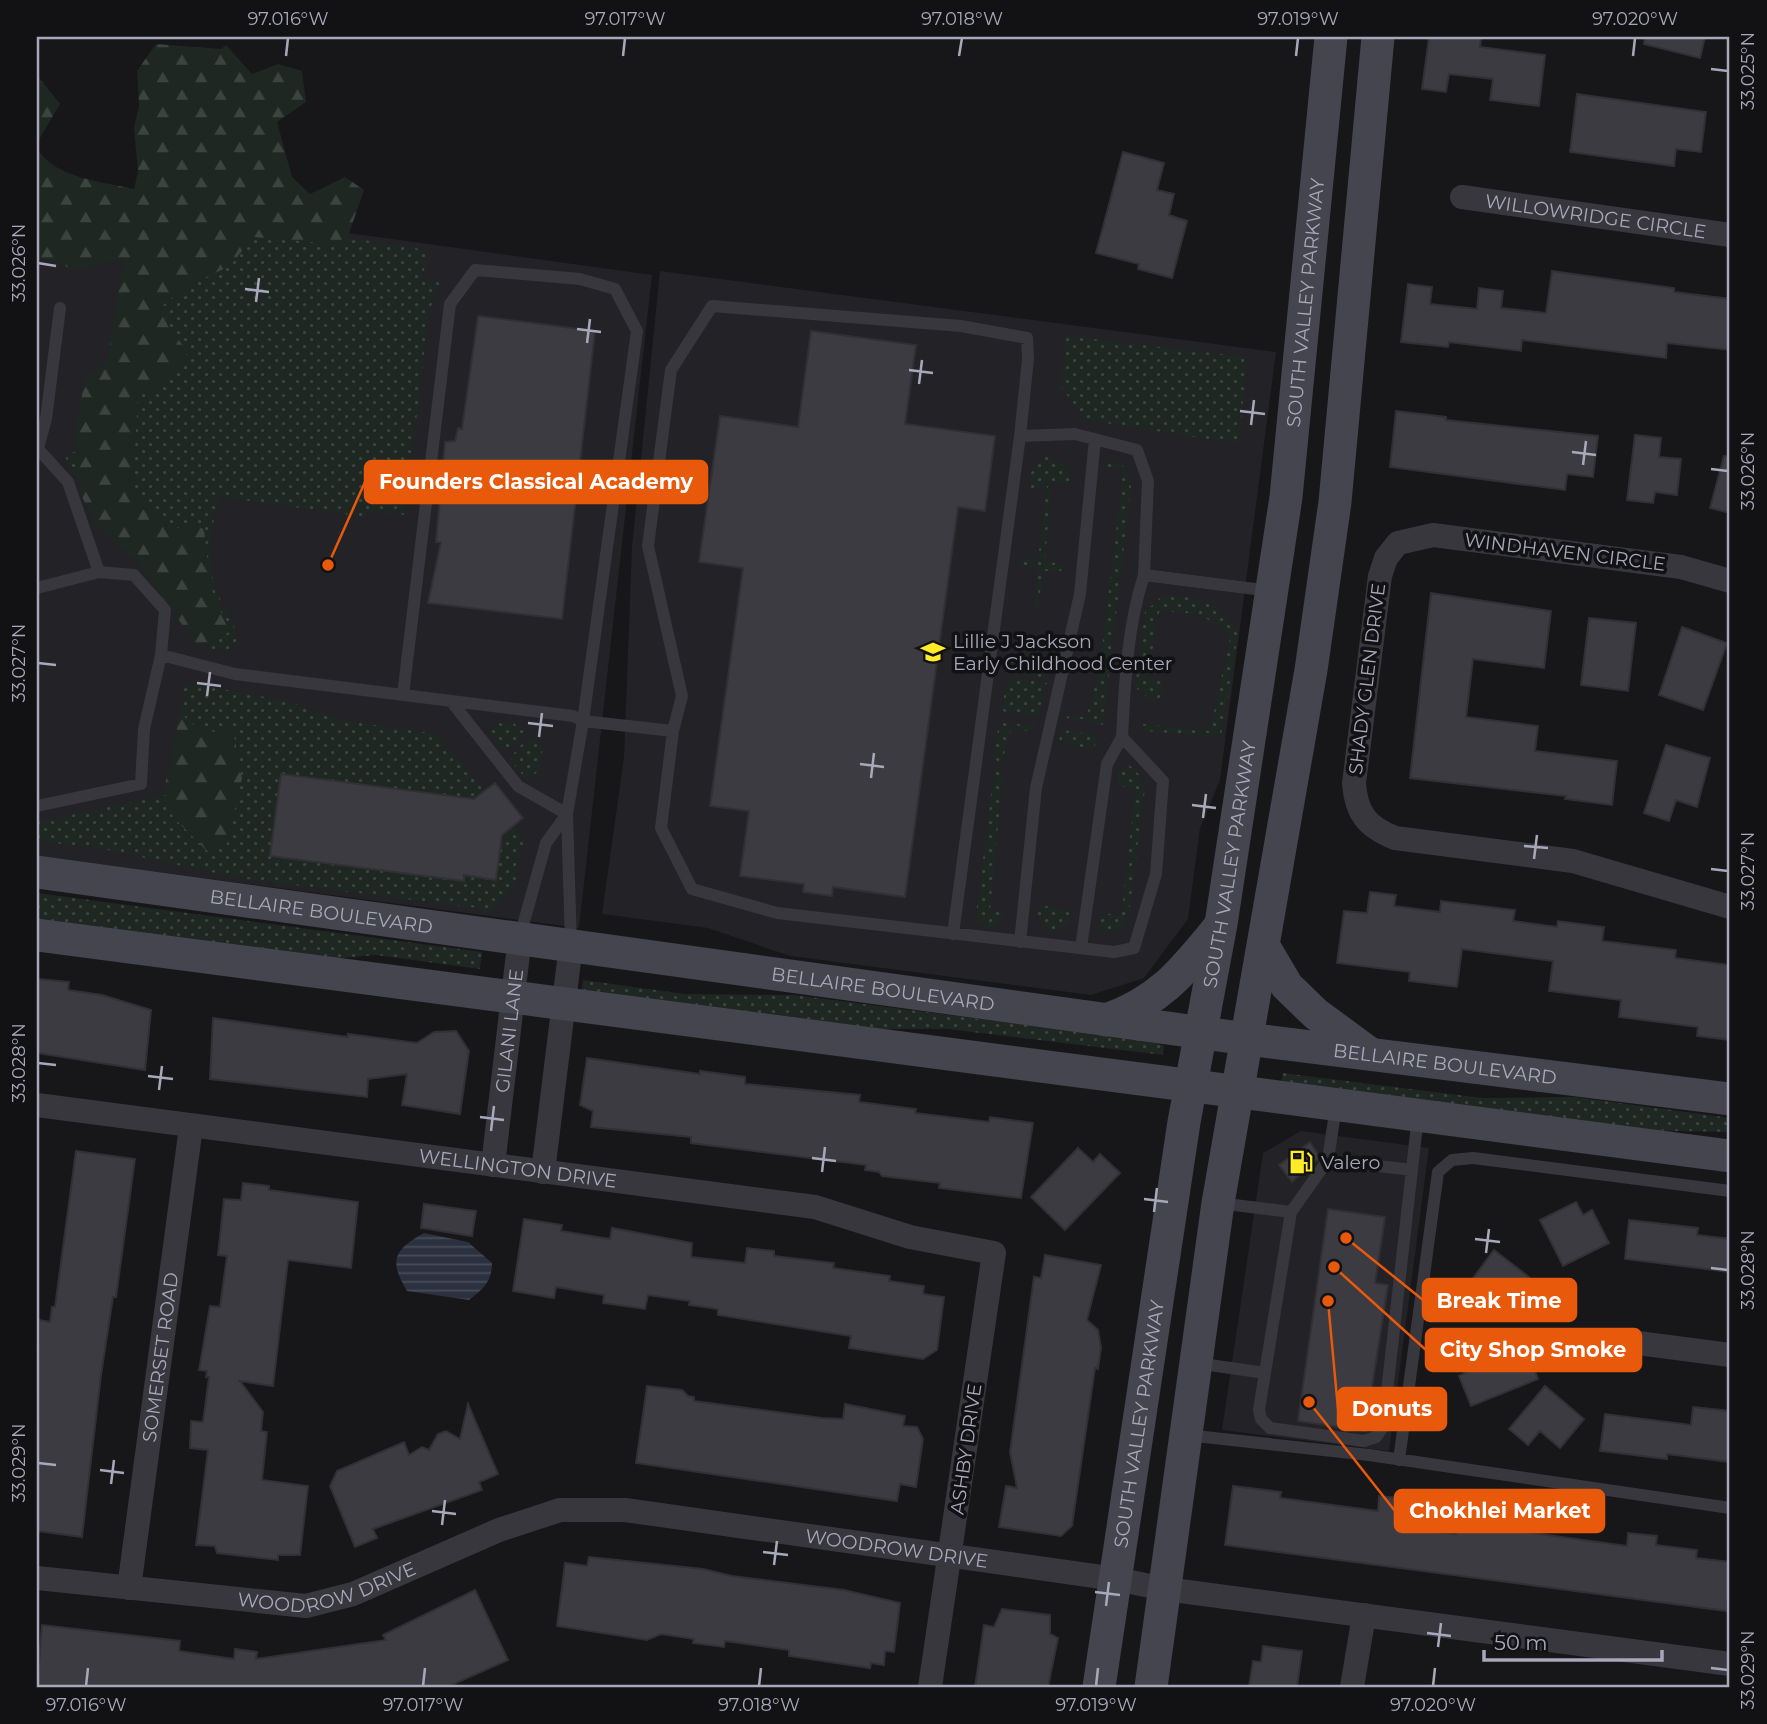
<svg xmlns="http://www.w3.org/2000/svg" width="1767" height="1724" font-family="Montserrat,sans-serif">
<defs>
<pattern id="grass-dots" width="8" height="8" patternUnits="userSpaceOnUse" patternTransform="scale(1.75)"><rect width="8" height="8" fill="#1e2721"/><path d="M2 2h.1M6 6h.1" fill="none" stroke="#3c443f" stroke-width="1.8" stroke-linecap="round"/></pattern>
<pattern id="forest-firs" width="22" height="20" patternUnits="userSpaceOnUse" patternTransform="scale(1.75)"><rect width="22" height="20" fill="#1e2721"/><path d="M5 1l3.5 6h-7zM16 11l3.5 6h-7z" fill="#3c443f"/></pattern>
<pattern id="water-rules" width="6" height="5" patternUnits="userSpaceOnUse" patternTransform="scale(1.75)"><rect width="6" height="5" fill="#2b313e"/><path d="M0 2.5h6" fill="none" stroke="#474c58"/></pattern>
</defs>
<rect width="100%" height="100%" fill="#171619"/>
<!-- built -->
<path fill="#232226" d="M 37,190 L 652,275 L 579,928 L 37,856 Z
M 660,271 L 1276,352 L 1220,780 L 1200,828 L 1188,919 L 1144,978 L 1091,995 L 790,956 L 708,928 L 602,914 L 624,757 L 632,547 Z
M 1301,1131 L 1429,1148 L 1389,1451 L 1222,1430 L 1263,1153 Z"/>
<!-- grass -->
<path fill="url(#grass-dots)" d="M 319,233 L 427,250 L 423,278 L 440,282 L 429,312 L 405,515 L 368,511 L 367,517 L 220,497 C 200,565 210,583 243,643 L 229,651 L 208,649 L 161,577 L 113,534 L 69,467 L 65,455 L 83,449 L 92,436 L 133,243 Z
M 1066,336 L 1247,357 L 1239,444 L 1086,420 L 1061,387 Z
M 1045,456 L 1064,464 L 1073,484 L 1045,481 L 1043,488 L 1031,488 L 1030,474 Z
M 1112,459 C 1126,466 1129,472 1131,487 L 1103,725 L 1066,718 L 1069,714 L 1086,718 L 1099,672 L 1122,482 L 1123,470 L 1104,466 Z
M 1051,485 L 1045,561 L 1061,564 L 1063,567 L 1061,571 L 1043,571 L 1038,607 L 1034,607 L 1038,569 L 1017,565 L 1018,561 L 1022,558 L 1038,560 L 1047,486 Z
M 1163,595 C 1203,597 1215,602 1238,634 L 1221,735 L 1212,737 L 1147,731 L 1141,727 L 1143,724 L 1210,731 L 1230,637 C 1213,615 1186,611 1159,612 L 1148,676 L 1163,681 L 1162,696 L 1154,703 L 1135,687 L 1145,612 Z
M 1029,638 L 1034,640 L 1032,666 L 1047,669 L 1046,678 L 1006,670 L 1012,655 L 1025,656 Z
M 1008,677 L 1047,683 L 1038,716 L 1001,711 Z
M 200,685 L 287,701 L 341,720 L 437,734 L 524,838 L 514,887 L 489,913 L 478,908 L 239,878 L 103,849 L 37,841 L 37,822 L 171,794 L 184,686 Z
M 498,722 L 513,723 L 528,731 L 510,749 L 500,749 L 490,731 Z
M 999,722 L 1035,726 L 1029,732 L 1012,726 L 1001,765 L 994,757 Z
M 1062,730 L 1100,735 L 1092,751 L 1059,740 Z
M 535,738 L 543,747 L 539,771 L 527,780 L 509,759 L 522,744 Z
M 995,765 L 1003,774 L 990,910 L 1004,912 L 999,925 L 989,929 L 979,923 L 976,914 Z
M 1129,765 L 1141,776 L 1145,789 L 1130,906 L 1123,923 L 1116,932 L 1098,932 L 1100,916 L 1103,913 L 1118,915 L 1122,910 L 1135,790 L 1118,785 L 1118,772 Z
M 37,893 L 482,952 L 480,969 L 376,955 L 318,960 L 37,923 Z
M 1041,905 L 1069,910 L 1071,923 L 1059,930 L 1051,931 L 1036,912 Z
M 583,980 L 685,994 L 794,995 L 1151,1041 L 1164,1046 L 1163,1055 L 947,1029 L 840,1029 L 581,994 Z
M 1283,1073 L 1482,1098 L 1575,1097 L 1730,1118 L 1730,1132 L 1625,1130 L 1281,1084 Z"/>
<!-- forest -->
<path fill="url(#forest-firs)" d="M 156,44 L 221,49 L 226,45 L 252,74 L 278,64 L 302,71 L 306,102 L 277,122 L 292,177 L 310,194 L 345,177 L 364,190 L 345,245 L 253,237 L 230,266 L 187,286 L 162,306 L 168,326 L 188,352 L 165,386 L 138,396 L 133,484 L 156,517 L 170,532 L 188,523 L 204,529 L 210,585 L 229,632 L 200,650 L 137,561 L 94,523 L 81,494 L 74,432 L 86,377 L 107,362 L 123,258 L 76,270 L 37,256 L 37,148 C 53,178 104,182 134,189 L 138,172 L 134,128 L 139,106 L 137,71 Z
M 37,75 L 60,104 L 37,143 Z
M 180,713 L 204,733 L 233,729 L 242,779 L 226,847 L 207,851 L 173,817 L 164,790 Z"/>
<!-- water -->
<path fill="url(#water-rules)" d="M 424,1233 L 468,1242 L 492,1263 C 492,1282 483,1289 469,1300 L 407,1291 C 389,1261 393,1250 424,1233 Z"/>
<!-- building -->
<path fill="#3c3b41" stroke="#313035" stroke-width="2" d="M 1429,37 L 1481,37 L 1480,47 L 1545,55 L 1539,106 L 1490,100 L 1493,79 L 1449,74 L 1446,92 L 1422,89 Z
M 1645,37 L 1705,37 L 1700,58 L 1644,44 Z
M 1577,94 L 1706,112 L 1701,152 L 1676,149 L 1674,166 L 1570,152 Z
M 1123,152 L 1164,163 L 1157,190 L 1174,194 L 1169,215 L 1187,221 L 1172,278 L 1138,269 L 1139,264 L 1096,253 Z
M 1552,271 L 1674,288 L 1674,292 L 1730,299 L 1730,350 L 1667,343 L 1666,358 L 1522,340 L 1521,351 L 1449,342 L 1448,347 L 1401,342 L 1408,284 L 1432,287 L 1430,304 L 1477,309 L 1479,288 L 1503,291 L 1501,308 L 1546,313 Z
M 478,316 L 595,331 L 562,619 L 428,603 L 441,542 L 436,542 L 445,442 L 455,441 L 458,428 L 462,429 Z
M 811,331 L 916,345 L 905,424 L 995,436 L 985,511 L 958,507 L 905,897 L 833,887 L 832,896 L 803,892 L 804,884 L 740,876 L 749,811 L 710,806 L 743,568 L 699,562 L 720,416 L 798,427 Z
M 1396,411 L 1446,417 L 1446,420 L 1598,436 L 1593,477 L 1567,474 L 1565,490 L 1390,467 Z
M 1635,435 L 1661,438 L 1659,457 L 1681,459 L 1677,495 L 1655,492 L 1653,503 L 1627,500 Z
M 1724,456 L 1730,457 L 1730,513 L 1710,508 Z
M 1431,593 L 1551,611 L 1544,668 L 1473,659 L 1466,717 L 1538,726 L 1535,751 L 1617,761 L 1612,805 L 1565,799 L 1566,796 L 1410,778 Z
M 1589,618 L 1636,623 L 1628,691 L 1581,685 Z
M 1682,627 L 1727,643 L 1703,710 L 1659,695 Z
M 1666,745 L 1710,758 L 1697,807 L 1676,800 L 1669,821 L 1644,813 Z
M 281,774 L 474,799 L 495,783 L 523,818 L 502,835 L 496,880 L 464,875 L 464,881 L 270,856 Z
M 1370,892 L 1396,895 L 1394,906 L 1440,912 L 1441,901 L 1515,910 L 1513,921 L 1557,927 L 1558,921 L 1604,927 L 1602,941 L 1676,950 L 1675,958 L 1730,965 L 1728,986 L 1730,987 L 1730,1040 L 1697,1036 L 1698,1027 L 1619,1017 L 1621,1000 L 1549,991 L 1553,961 L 1462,949 L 1457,987 L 1409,981 L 1410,972 L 1337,963 L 1344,911 L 1367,913 Z
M 37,979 L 69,982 L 68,990 L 102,995 L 151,1010 L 145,1070 L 37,1053 Z
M 213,1018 L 348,1037 L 348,1034 L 417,1043 L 434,1032 L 456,1031 L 469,1051 L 460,1114 L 402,1105 L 407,1074 L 368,1079 L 367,1097 L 210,1079 Z
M 587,1058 L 700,1074 L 700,1071 L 745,1077 L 745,1084 L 860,1095 L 859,1102 L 916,1109 L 915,1113 L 989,1122 L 990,1117 L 1033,1123 L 1021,1198 L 939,1188 L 940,1183 L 882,1176 L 879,1172 L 865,1170 L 866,1165 L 691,1143 L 691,1137 L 591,1127 L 593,1111 L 580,1105 Z
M 1310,1142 L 1320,1157 L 1292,1182 L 1279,1165 Z
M 1078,1148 L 1093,1162 L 1100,1154 L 1120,1173 L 1065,1230 L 1031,1197 Z
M 76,1151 L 135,1159 L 116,1297 L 113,1297 L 101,1375 L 82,1537 L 37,1531 L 39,1320 L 50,1322 L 52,1307 L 55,1307 Z
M 243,1183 L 269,1186 L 269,1190 L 358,1202 L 351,1268 L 288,1260 L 273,1386 L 240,1381 L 263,1412 L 261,1431 L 267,1432 L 262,1480 L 308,1486 L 300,1555 L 278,1555 L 278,1560 L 217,1553 L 215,1546 L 196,1545 L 208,1450 L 190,1448 L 191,1421 L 203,1422 L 209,1377 L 206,1377 L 207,1371 L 199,1370 L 210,1306 L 220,1307 L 227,1256 L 218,1255 L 224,1199 L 241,1200 Z
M 1576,1202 L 1583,1215 L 1592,1210 L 1609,1243 L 1563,1266 L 1540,1220 Z
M 424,1204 L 476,1211 L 472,1236 L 421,1228 Z
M 1328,1209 L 1385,1217 L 1375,1283 L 1388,1285 L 1365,1431 L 1298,1421 Z
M 524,1219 L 562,1225 L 561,1231 L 610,1239 L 612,1228 L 692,1243 L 691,1257 L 745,1263 L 747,1248 L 774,1251 L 774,1256 L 834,1263 L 833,1268 L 890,1276 L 889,1281 L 924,1286 L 923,1294 L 944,1297 L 937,1350 L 923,1359 L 849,1348 L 851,1336 L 718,1315 L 718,1309 L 689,1305 L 690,1301 L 648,1295 L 645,1309 L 603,1303 L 604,1295 L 556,1287 L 554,1298 L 513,1291 Z
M 1629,1220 L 1698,1228 L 1697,1235 L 1730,1239 L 1730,1272 L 1625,1259 Z
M 1494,1250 L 1538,1284 L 1511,1318 L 1468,1285 Z
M 1045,1255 L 1101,1265 L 1087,1320 L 1098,1330 L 1101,1348 L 1098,1369 L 1095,1368 L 1072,1526 L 1061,1536 L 999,1527 L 1006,1486 L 1017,1488 L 1010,1452 L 1034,1277 L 1041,1278 Z
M 1518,1329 L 1538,1379 L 1471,1406 L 1459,1376 L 1469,1371 L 1462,1352 Z
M 647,1386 L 682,1390 L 688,1396 L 694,1397 L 694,1401 L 822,1418 L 843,1419 L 845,1404 L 905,1416 L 903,1426 L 917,1427 L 923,1439 L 916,1487 L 900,1484 L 897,1501 L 636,1463 Z
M 1545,1386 L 1584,1419 L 1560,1448 L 1540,1431 L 1528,1445 L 1509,1429 Z
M 468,1404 L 498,1474 L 479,1482 L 482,1490 L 373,1529 L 377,1538 L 355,1547 L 330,1486 L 337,1471 L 404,1442 L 409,1455 L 422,1447 L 429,1450 L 438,1434 L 446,1431 L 460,1439 Z
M 1693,1407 L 1730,1411 L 1730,1462 L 1667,1454 L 1667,1459 L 1600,1451 L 1605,1414 L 1691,1425 Z
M 1233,1486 L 1281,1492 L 1280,1498 L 1378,1511 L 1379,1496 L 1408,1499 L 1406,1517 L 1414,1518 L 1412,1530 L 1456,1534 L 1458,1516 L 1506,1521 L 1505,1529 L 1627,1546 L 1628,1533 L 1657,1536 L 1656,1545 L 1697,1550 L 1696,1558 L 1730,1562 L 1727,1611 L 1225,1545 Z
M 589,1557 L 703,1569 L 732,1576 L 844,1590 L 900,1603 L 894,1652 L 885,1651 L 884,1665 L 871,1663 L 870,1668 L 789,1656 L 789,1650 L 725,1641 L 724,1647 L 693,1643 L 694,1639 L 661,1634 L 647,1640 L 557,1626 L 565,1563 L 587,1566 Z
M 475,1590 L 508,1660 L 447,1687 L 37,1687 L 42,1625 L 180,1641 L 179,1651 L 234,1659 L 235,1649 L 257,1652 L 256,1659 L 386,1640 L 383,1635 Z
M 1002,1609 L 1050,1615 L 1050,1634 L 1058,1638 L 1048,1687 L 975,1687 L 984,1625 L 994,1627 Z
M 1263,1646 L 1302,1651 L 1297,1687 L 1249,1687 L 1253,1661 L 1261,1662 Z"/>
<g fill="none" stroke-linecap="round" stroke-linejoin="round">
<!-- service -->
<path stroke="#38373e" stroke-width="12" d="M 1020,436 L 1075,434 L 1137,450 L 1148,481 L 1144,575
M 39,450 L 68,482 L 99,572
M 37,452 L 46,419 L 60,308
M 37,588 L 99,572 L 134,575 L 165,610 L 161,655
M 403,695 L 450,304 L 475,270 L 580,279 L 615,289 L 637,331 L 583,721 L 673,731
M 451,701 L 518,786 L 567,814
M 37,806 L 141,784 L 144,729 L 161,655 L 235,674 L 573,716 L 583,721 L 567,814 L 571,944
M 953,934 L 1020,436 L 1028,359 L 1027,338 L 961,326 L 712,306 L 671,370 L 648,546 L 682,696 L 673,731 L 661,828 L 692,889 L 777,913 L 1114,952 L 1134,948 L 1156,874 L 1163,781 L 1122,737 C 1125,682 1127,628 1144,575 L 1271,591
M 520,936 L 546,843 L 567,814
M 1020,942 L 1036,788 L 1080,594 L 1095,439
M 1081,948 L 1107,764 L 1122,737
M 1336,1106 L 1328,1160 L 1291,1212 L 1259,1410 L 1261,1419 L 1270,1428 L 1364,1441 L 1376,1437 L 1383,1427 L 1418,1116
M 1328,1160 L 1412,1170
M 1218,1203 L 1291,1212
M 1196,1363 L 1265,1373
M 1186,1435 L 1369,1455 L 1730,1508
M 1399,1460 L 1438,1172 L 1452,1160 L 1473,1158 L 1730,1191"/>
<!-- minor -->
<g stroke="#38373e" stroke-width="24">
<path id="s1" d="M 1462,197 L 1730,235"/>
<path d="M 1730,581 L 1681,567 L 1433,535 L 1398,543 L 1386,558 L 1380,576 L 1354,783 C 1356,813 1367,827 1395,838 L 1573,861 L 1730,907"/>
<path id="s2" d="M 37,1105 L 815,1207 L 910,1237 L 994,1253 L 930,1687"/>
<path id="s3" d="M 493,1165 L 520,937"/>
<path d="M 543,1172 L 571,945"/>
<path d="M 1615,1340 L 1730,1355"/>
<path id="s4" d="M 37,1578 L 306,1606 L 353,1594 L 499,1530 L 560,1510 L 625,1510 L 1116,1579 L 1165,1589 L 1730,1664"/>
<path id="s5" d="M 129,1588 L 191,1127"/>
<path d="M 1352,1687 L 1364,1615"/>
</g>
<!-- secondary -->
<g stroke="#45454f" stroke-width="33">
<path id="s6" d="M 37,872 L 1247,1039 L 1730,1099"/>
<path d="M 37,935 L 1730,1156"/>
<path d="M 1264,947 L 1287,986 L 1316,1014 L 1369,1053"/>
<path d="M 1106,1020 C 1161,1001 1184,970 1220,926"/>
<path id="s7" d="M 1099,1687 L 1184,1122 L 1221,924 L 1286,497 L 1331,37"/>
<path d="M 1151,1687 L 1218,1203 L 1311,670 L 1335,502 L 1378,37"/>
</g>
</g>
<!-- ticks -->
<path fill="none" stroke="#a7a8ba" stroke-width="2.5" d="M 286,56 L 288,38M 623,56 L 625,38M 959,56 L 962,38M 1296,56 L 1298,38M 1633,56 L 1635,38M 1711,69 L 1728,71M 38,263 L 56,266M 245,289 L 269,292M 256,302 L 259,278M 577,329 L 601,332M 587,343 L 590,319M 909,370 L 933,373M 919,384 L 922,360M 1240,411 L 1265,414M 1251,425 L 1254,400M 1572,452 L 1596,455M 1583,465 L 1586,441M 1711,469 L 1728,471M 38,663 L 56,665M 197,683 L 221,686M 207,696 L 210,672M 528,723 L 553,726M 539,737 L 542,713M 860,764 L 884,767M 871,778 L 874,753M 1192,805 L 1216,808M 1203,818 L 1206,794M 1524,846 L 1548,848M 1534,859 L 1537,835M 1711,869 L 1728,871M 38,1063 L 56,1065M 148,1076 L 173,1079M 159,1090 L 162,1066M 480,1117 L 504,1120M 491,1131 L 494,1106M 812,1158 L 836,1161M 822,1172 L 825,1147M 1144,1199 L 1168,1202M 1154,1212 L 1157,1188M 1475,1239 L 1500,1242M 1486,1253 L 1489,1229M 1711,1268 L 1728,1270M 38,1463 L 56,1465M 100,1470 L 124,1473M 111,1484 L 114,1460M 432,1511 L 456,1514M 442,1525 L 445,1500M 763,1552 L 788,1555M 774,1565 L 777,1541M 1095,1592 L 1120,1595M 1106,1606 L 1109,1582M 1427,1633 L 1451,1636M 1438,1647 L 1441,1623M 1711,1668 L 1728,1670M 86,1686 L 88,1668M 423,1686 L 425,1668M 759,1686 L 761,1668M 1096,1686 L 1098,1668M 1433,1686 L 1435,1668"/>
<!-- icons -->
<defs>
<g id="school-bare" transform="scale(1.89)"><path d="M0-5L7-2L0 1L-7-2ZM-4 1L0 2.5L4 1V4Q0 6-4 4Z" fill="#ffec28" stroke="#121114" stroke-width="2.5" paint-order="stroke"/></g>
<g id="fuel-bare" transform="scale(1.89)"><path d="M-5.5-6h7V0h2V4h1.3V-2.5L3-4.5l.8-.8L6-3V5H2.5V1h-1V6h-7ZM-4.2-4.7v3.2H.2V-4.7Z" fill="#ffec28" stroke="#121114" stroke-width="2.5" paint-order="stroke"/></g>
</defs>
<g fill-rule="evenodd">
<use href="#school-bare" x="933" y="652"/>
<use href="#fuel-bare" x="1301" y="1162"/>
</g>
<g text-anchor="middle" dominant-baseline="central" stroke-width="7" stroke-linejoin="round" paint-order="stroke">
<!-- street labels -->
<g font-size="19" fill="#a7a8ba" stroke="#121114">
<text stroke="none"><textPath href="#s1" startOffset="135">WILLOWRIDGE CIRCLE</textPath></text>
<text stroke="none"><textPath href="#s7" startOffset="1400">SOUTH VALLEY PARKWAY</textPath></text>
<text transform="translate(1565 552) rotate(7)">WINDHAVEN CIRCLE</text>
<text transform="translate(1367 679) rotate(-83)">SHADY GLEN DRIVE</text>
<text stroke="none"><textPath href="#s7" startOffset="833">SOUTH VALLEY PARKWAY</textPath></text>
<text stroke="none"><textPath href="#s6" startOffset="287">BELLAIRE BOULEVARD</textPath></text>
<text stroke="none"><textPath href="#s6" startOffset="854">BELLAIRE BOULEVARD</textPath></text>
<text stroke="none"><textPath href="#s3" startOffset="135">GILANI LANE</textPath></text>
<text stroke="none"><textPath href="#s6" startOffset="1421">BELLAIRE BOULEVARD</textPath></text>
<text stroke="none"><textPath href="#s2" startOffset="485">WELLINGTON DRIVE</textPath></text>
<text stroke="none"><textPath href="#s5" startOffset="233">SOMERSET ROAD</textPath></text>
<text stroke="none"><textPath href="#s7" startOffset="266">SOUTH VALLEY PARKWAY</textPath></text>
<text transform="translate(966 1449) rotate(-82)">ASHBY DRIVE</text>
<text stroke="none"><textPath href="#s4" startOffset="882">WOODROW DRIVE</textPath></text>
<text stroke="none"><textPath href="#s4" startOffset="294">WOODROW DRIVE</textPath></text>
</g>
<!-- poi labels -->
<g font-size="19" fill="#a7a8ba" stroke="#121114" text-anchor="start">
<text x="953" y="641">Lillie J Jackson<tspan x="953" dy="22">Early Childhood Center</tspan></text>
<text x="1321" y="1162">Valero</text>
</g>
</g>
<!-- callouts -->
<path fill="none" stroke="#e8590c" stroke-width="2.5" d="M328 565L365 482M1346 1238L1423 1300M1334 1267L1426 1350M1328 1301L1338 1409M1309 1402L1395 1511"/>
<g fill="#e8590c" stroke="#121114" stroke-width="2.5">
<circle cx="328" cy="565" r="7"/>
<circle cx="1346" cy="1238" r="7"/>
<circle cx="1334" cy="1267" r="7"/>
<circle cx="1328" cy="1301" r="7"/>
<circle cx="1309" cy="1402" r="7"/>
</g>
<g fill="#e8590c" stroke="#e8590c" stroke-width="2.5">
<rect x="365" y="461" width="342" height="42" rx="7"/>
<rect x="1423" y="1279" width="153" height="42" rx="7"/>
<rect x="1426" y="1329" width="215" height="42" rx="7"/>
<rect x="1338" y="1388" width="108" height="42" rx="7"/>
<rect x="1395" y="1490" width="209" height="42" rx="7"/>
</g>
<g font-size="21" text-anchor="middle" font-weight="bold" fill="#fff">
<text x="536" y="489">Founders Classical Academy</text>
<text x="1499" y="1308">Break Time</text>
<text x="1533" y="1357">City Shop Smoke</text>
<text x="1392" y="1416">Donuts</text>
<text x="1500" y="1518">Chokhlei Market</text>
</g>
<!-- border -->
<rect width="1767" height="1724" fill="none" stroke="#121114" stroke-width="77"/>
<!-- scale -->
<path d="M1484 1650v10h178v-10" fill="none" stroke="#a7a8ba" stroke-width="3.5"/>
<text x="1494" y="1650" font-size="21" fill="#a7a8ba" stroke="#121114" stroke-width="5" paint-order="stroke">50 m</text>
<rect x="38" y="38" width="1690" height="1648" fill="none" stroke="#a7a8ba" stroke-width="2.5"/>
<g font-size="18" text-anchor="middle" fill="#a7a8ba">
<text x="288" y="25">97.016°W</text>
<text x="625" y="25">97.017°W</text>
<text x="962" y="25">97.018°W</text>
<text x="1298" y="25">97.019°W</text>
<text x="1635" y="25">97.020°W</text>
<text transform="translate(1748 71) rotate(-90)" y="6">33.025°N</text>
<text transform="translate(19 263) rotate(-90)" y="6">33.026°N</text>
<text transform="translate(1748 471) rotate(-90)" y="6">33.026°N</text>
<text transform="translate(19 663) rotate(-90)" y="6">33.027°N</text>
<text transform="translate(1748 871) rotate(-90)" y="6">33.027°N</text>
<text transform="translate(19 1063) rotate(-90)" y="6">33.028°N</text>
<text transform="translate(1748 1270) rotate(-90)" y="6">33.028°N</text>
<text transform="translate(19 1463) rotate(-90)" y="6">33.029°N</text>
<text transform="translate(1748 1670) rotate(-90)" y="6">33.029°N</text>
<text x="86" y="1711">97.016°W</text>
<text x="423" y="1711">97.017°W</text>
<text x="759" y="1711">97.018°W</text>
<text x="1096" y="1711">97.019°W</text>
<text x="1433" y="1711">97.020°W</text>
</g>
</svg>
